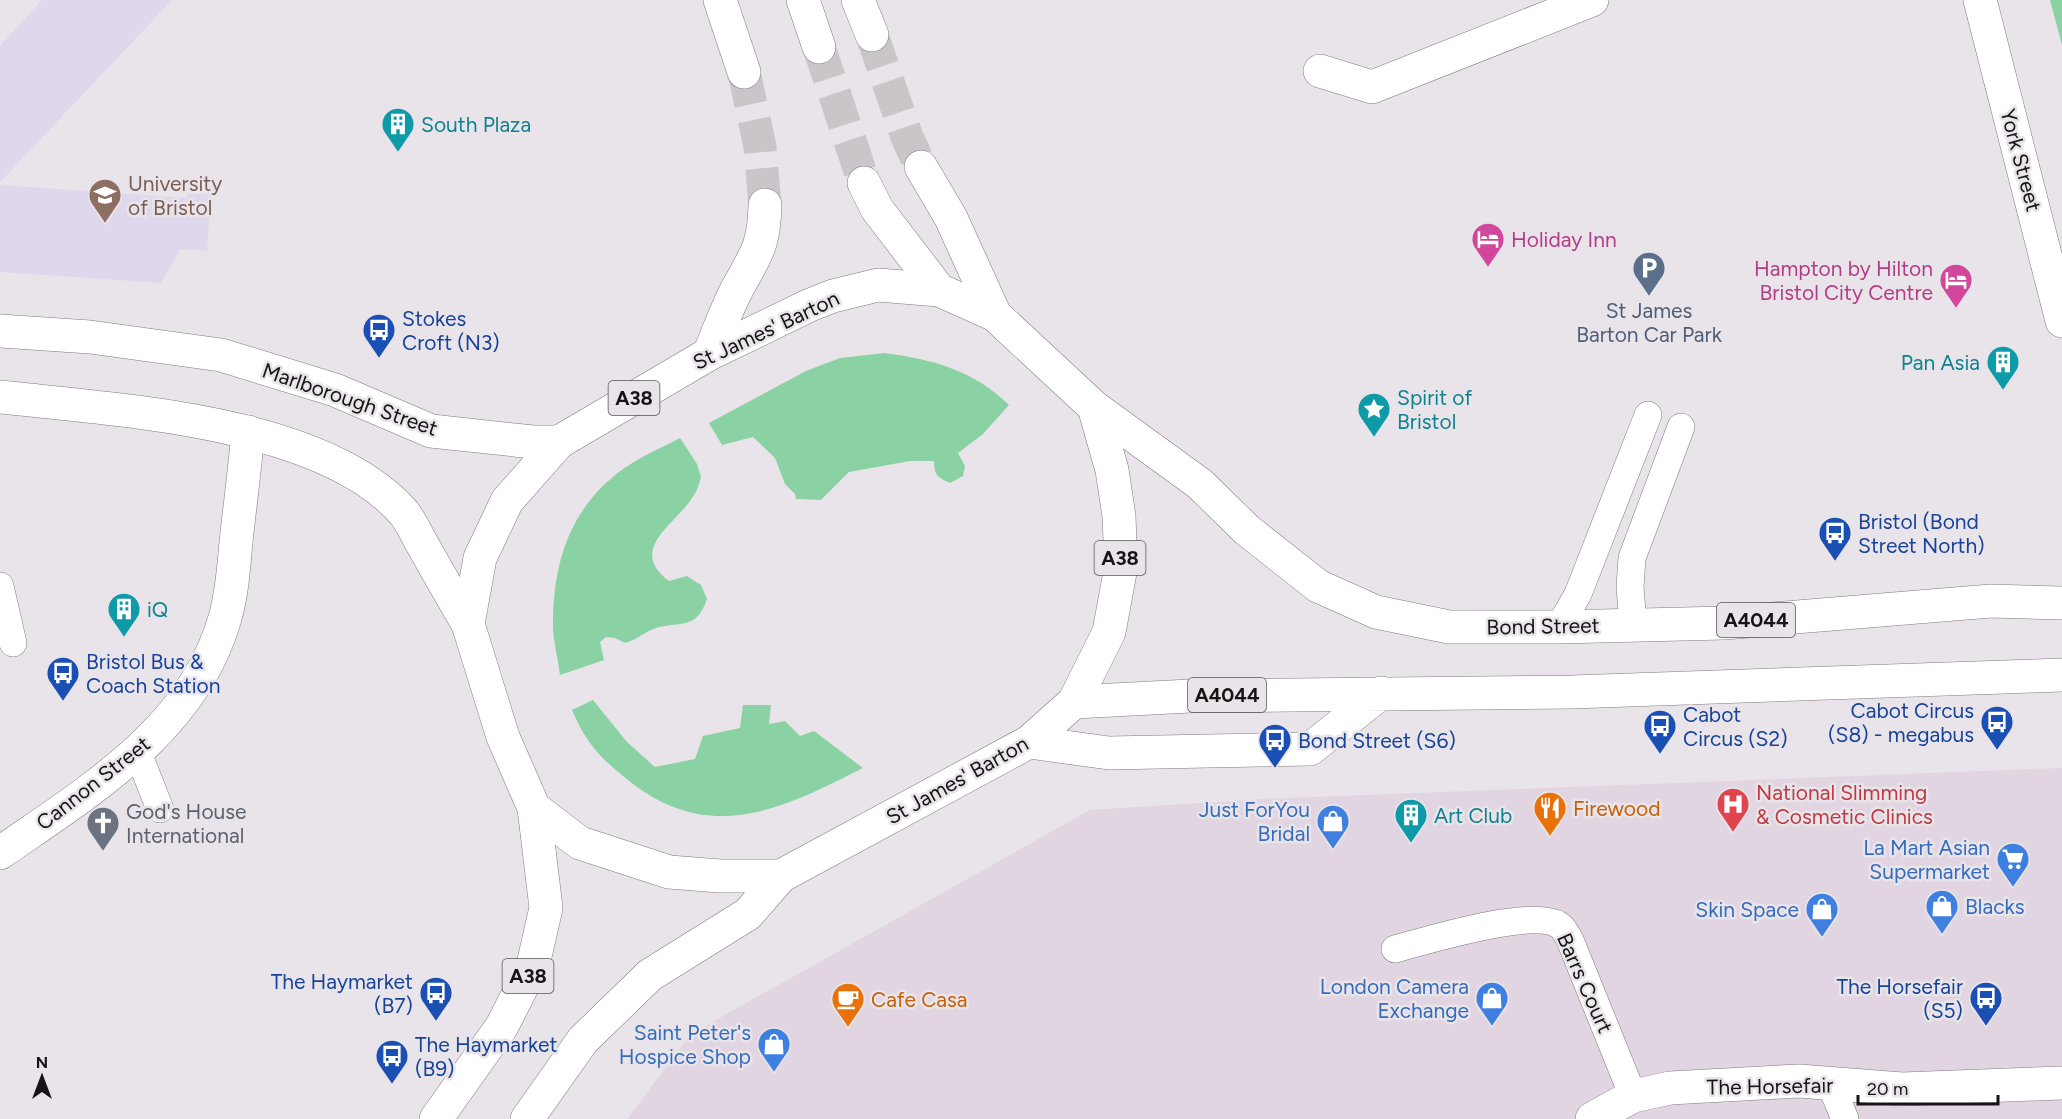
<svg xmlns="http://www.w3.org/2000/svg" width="2062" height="1119" font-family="Figtree,sans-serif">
<rect width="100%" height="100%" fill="#e9e4e9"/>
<!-- built -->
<path fill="#e0d5e0" d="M 2062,768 L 2062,1119 L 627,1119 L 691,1034 L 1090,810 L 1263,799 Z"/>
<!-- education -->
<path fill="#dfd8ed" d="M 42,0 L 172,0 L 0,182 L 0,46 Z
M 0,185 L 187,198 L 187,194 L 211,194 L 207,251 L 180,249 L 161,283 L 0,272 Z"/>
<!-- green -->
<path fill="#8ad2a3" d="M 2050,0 L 2062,0 L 2062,45 Z
M 884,353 C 931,359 974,370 1009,405 L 983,434 L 958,453 L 965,466 L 963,476 L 950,483 C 937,477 934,475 934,461 L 910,461 L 849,472 L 821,500 L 796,499 L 795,494 L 785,484 L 775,458 L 753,437 L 722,445 L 709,423 L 806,371 L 840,358 Z
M 680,438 L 697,464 L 701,477 C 699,484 697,492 692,498 C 675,525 627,549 669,581 L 687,576 L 701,585 L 707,599 C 697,628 684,622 659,627 C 647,630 637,640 625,643 L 615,638 L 606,637 L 600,642 L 604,660 L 560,675 C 558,657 552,638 553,620 C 554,558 572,506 623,469 C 640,457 661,448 680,438 Z
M 593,700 L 627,742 L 655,767 L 695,759 L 703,736 L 740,728 L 743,705 L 771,705 L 769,724 L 785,721 L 800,736 L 814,731 L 863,768 C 782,809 710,846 628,780 C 600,758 586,743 572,710 Z"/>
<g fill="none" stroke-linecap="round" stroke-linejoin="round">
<!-- primary-tunnel -->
<path stroke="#c9c5c9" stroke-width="33" stroke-dasharray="33 16" stroke-linecap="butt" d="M 872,35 L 907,137 L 921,167
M 819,47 L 864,183
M 744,72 L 760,147 L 765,205"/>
<!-- service casing -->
<g stroke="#7f7a7f" stroke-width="28">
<path id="service" d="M 0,586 L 13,643
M 1633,624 L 1630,587 L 1632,558 L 1681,427
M 1559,627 L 1578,594 L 1648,415
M 138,753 L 160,809
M 1395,949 C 1428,940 1531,908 1559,925 C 1564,928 1567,935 1570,940 L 1633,1096
M 1830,1083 L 1845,1119"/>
</g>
<!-- minor casing -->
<g stroke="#7f7a7f" stroke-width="34">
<path id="minor" d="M 1980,0 L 2062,321
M 1320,71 L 1372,87 L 1592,0
M 0,853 C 89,791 194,729 225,618 C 233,590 234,561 237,532 C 241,499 245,466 248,432
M 1592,1119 L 1633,1096 L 1670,1088 L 1799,1081 L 1902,1089 L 2062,1083"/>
</g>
<!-- secondary casing -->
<g stroke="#7f7a7f" stroke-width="34">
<path id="secondary" d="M 0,331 L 90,337 L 221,355 L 335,390 L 431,431 L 533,442 L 559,442
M 0,397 C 117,410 323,420 404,513 C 412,523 418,538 425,549 C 439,574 453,599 468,624"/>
</g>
<!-- primary casing -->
<g stroke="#7f7a7f" stroke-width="34">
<path id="primary" d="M 720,0 L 744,72
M 803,0 L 819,47
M 858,0 L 872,35
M 921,167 L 951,218 L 995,315
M 864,183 L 877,209 L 939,290
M 709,354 C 718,333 726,310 737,289 C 756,254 764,247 765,205
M 436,1119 L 502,1026 L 533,965 L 546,908 L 534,808
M 527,1119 L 583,1040 L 650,975 L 748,914 L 781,876"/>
</g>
<!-- trunk casing -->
<g stroke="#7f7a7f" stroke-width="34">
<path id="trunk" d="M 1094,407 L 1112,470 L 1119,516 L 1121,567 L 1109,632 L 1074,702 L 1029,742 L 781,876 L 720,876 L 669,872 L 580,843 L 534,808 L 503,737 L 468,624 L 480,558 L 507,501 L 559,442 L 709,354 L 810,305 L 833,296 L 878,285 L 939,290 L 995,315 L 1094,407 L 1200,484 L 1247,530 L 1318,586 L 1376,612 L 1449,627 L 1559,627 L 1724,623 L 1991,601 L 2062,603
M 1074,702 L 1190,696 L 1572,692 L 2062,675
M 1029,742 L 1109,753 L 1310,749 L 1381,693"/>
</g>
<!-- service -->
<use href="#service" stroke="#fff" stroke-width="27"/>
<!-- minor -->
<use href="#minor" stroke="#fff" stroke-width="33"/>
<!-- secondary -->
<use href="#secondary" stroke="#fff" stroke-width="33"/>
<!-- primary -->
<use href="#primary" stroke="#fff" stroke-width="33"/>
<!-- trunk -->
<use href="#trunk" stroke="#fff" stroke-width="33"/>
</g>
<!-- icons -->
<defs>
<g id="building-pin" transform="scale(1.725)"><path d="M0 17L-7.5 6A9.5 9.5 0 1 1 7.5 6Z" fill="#0f9aa8" stroke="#e9e4e9"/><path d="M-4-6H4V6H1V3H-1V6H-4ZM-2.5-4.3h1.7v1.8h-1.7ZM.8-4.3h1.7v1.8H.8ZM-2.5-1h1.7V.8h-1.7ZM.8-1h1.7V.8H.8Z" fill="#fff"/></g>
<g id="university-pin" transform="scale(1.725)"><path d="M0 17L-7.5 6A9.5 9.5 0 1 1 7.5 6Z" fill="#8d6e63" stroke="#e9e4e9"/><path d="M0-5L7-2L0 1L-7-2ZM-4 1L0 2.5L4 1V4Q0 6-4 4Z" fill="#fff"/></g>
<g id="hotel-pin" transform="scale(1.725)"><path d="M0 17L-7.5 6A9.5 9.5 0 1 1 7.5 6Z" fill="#d1479c" stroke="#e9e4e9"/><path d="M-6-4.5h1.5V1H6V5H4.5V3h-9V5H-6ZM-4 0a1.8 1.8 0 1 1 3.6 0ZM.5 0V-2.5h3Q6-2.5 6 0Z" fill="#fff"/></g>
<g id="parking-pin" transform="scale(1.725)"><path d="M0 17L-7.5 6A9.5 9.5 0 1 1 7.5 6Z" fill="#5c6f8a" stroke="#e9e4e9"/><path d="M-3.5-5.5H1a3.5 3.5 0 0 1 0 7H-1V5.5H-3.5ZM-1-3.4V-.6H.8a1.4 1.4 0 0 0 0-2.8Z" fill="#fff"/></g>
<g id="bus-pin" transform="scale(1.725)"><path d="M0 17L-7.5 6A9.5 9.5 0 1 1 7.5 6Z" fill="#1a4fb4" stroke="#e9e4e9"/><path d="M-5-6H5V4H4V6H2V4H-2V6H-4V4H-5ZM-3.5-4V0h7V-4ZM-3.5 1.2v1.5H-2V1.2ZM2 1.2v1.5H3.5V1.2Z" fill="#fff"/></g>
<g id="sight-pin" transform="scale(1.725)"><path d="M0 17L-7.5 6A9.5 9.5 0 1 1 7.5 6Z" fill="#0f9aa8" stroke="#e9e4e9"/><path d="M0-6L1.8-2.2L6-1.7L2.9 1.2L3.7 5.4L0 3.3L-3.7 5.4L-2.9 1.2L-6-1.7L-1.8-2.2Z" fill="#fff"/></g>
<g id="hospital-pin" transform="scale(1.725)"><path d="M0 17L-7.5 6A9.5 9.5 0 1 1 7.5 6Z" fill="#e0444e" stroke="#e9e4e9"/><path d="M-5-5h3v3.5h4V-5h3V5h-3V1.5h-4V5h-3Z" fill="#fff"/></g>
<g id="restaurant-pin" transform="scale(1.725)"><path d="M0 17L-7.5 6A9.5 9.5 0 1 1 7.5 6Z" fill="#e8710a" stroke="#e9e4e9"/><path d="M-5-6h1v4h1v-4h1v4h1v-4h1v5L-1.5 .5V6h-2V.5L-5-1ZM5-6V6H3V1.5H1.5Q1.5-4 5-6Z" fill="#fff"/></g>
<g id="shop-pin" transform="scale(1.725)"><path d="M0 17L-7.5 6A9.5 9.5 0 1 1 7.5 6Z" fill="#3f7fe0" stroke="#e9e4e9"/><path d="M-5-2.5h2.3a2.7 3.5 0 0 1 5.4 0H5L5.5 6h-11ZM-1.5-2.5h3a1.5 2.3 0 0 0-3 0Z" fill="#fff"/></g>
<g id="church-pin" transform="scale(1.725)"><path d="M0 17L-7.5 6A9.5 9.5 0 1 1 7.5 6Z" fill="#6b7280" stroke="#e9e4e9"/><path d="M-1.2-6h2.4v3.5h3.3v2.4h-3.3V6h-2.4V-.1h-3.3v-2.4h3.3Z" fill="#fff"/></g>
<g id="supermarket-pin" transform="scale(1.725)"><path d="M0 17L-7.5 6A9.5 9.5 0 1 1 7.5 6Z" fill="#3f7fe0" stroke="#e9e4e9"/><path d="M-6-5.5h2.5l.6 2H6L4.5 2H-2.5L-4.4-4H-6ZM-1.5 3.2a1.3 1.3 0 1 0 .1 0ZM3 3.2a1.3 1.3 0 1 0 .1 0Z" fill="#fff"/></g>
<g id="cafe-pin" transform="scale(1.725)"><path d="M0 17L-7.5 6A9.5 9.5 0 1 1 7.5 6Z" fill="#e8710a" stroke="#e9e4e9"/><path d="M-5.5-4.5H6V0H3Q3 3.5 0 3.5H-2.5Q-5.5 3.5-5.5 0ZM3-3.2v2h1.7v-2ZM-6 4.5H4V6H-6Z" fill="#fff"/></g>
</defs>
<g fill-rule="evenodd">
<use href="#building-pin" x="398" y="124"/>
<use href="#university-pin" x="105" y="195"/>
<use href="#hotel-pin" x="1488" y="239"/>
<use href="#parking-pin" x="1649" y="268"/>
<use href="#hotel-pin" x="1956" y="280"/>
<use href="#bus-pin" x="379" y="330"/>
<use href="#building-pin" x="2003" y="362"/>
<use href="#sight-pin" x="1374" y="409"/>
<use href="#bus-pin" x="1835" y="533"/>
<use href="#building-pin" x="124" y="609"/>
<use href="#bus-pin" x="63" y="673"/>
<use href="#bus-pin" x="1997" y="722"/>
<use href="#bus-pin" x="1660" y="726"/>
<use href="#bus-pin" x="1275" y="740"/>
<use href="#hospital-pin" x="1733" y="804"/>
<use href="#restaurant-pin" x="1550" y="808"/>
<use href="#building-pin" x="1411" y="815"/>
<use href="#shop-pin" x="1333" y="821"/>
<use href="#church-pin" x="103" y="823"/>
<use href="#supermarket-pin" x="2013" y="859"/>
<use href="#shop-pin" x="1942" y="906"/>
<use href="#shop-pin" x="1822" y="909"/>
<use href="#bus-pin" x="436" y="993"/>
<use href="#shop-pin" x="1492" y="998"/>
<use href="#bus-pin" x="1986" y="998"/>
<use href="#cafe-pin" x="848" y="999"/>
<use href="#shop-pin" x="774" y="1044"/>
<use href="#bus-pin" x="392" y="1056"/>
</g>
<g text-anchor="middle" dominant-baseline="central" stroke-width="5" stroke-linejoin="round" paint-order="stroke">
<!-- shield labels -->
<g fill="#e9e4e9" stroke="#555255" stroke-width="1.5">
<rect x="608.5" y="381" width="51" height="34" rx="4.5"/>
<rect x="1094.5" y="541" width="51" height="34" rx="4.5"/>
<rect x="1717" y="603" width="78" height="34" rx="4.5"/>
<rect x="1188" y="678" width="78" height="34" rx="4.5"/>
<rect x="502.5" y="959" width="51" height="34" rx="4.5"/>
</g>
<g font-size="20" font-weight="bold" fill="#161416">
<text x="634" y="398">A38</text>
<text x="1120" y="558">A38</text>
<text x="1756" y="620">A4044</text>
<text x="1227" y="695">A4044</text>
<text x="528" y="976">A38</text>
</g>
<!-- culture labels -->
<g font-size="21" fill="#0d838f" stroke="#e9e4e9" text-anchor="start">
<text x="421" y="124">South Plaza</text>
<text x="1980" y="362" text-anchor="end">Pan Asia</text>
<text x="1397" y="397">Spirit of<tspan x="1397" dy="24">Bristol</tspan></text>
<text x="147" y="609">iQ</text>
<text x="1434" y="815">Art Club</text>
</g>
<!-- street labels -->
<g font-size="21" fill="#161416" stroke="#e9e4e9">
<text transform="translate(2021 160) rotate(75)">York Street</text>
<text transform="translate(766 330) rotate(-25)">St James' Barton</text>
<text transform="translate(350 399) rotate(19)">Marlborough Street</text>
<text transform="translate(1543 626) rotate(-1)">Bond Street</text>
<text transform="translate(957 780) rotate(-29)">St James' Barton</text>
<text transform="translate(93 783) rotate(-38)">Cannon Street</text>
<text transform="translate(1585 983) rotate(66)">Barrs Court</text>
<text transform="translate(1770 1086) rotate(-1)">The Horsefair</text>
</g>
<!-- education labels -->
<g font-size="21" fill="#785e54" stroke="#e9e4e9" text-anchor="start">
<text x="128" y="183">University<tspan x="128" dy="24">of Bristol</tspan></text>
</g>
<!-- hotel labels -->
<g font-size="21" fill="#b23c85" stroke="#e9e4e9" text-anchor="start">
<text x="1511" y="239">Holiday Inn</text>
<text x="1933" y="268" text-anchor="end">Hampton by Hilton<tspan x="1933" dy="24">Bristol City Centre</tspan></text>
</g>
<!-- service labels -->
<g font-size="21" fill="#4e5e75" stroke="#e9e4e9">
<text x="1649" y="310">St James<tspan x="1649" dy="24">Barton Car Park</tspan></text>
</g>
<!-- transit labels -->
<g font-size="21" fill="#164399" stroke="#e9e4e9" text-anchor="start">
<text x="402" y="318">Stokes<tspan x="402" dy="24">Croft (N3)</tspan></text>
<text x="1858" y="521">Bristol (Bond<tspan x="1858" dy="24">Street North)</tspan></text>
<text x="86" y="661">Bristol Bus &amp;<tspan x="86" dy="24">Coach Station</tspan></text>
<text x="1974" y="710" text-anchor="end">Cabot Circus<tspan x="1974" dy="24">(S8) - megabus</tspan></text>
<text x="1683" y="714">Cabot<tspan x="1683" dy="24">Circus (S2)</tspan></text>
<text x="1298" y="740">Bond Street (S6)</text>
<text x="413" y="981" text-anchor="end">The Haymarket<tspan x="413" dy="24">(B7)</tspan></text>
<text x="1963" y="986" text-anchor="end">The Horsefair<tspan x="1963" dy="24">(S5)</tspan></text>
<text x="415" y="1044">The Haymarket<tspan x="415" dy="24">(B9)</tspan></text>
</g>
<!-- health labels -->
<g font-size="21" fill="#be3a42" stroke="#e9e4e9" text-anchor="start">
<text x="1756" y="792">National Slimming<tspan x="1756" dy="24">&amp; Cosmetic Clinics</tspan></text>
</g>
<!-- food labels -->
<g font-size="21" fill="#c56008" stroke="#e9e4e9" text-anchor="start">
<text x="1573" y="808">Firewood</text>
<text x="871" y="999">Cafe Casa</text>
</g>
<!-- shop labels -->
<g font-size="21" fill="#366cbe" stroke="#e9e4e9" text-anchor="end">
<text x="1310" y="809">Just ForYou<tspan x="1310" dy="24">Bridal</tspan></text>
<text x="1990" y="847">La Mart Asian<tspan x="1990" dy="24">Supermarket</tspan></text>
<text x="1965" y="906" text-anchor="start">Blacks</text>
<text x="1799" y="909">Skin Space</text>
<text x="1469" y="986">London Camera<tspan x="1469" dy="24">Exchange</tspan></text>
<text x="751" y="1032">Saint Peter's<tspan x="751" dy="24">Hospice Shop</tspan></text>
</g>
<!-- worship labels -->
<g font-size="21" fill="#5b616d" stroke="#e9e4e9" text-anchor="start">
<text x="126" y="811">God's House<tspan x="126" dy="24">International</tspan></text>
</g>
</g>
<!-- north arrow -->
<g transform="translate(42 1077)" stroke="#e9e4e9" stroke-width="4.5" paint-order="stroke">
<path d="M0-4.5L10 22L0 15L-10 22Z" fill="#161416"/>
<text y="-9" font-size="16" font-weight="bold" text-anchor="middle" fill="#161416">N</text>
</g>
<!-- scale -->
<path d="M1858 1095v9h140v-9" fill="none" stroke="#161416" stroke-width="3"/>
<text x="1867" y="1095" font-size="18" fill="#161416" stroke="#e9e4e9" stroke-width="4.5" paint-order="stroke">20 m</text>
</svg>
